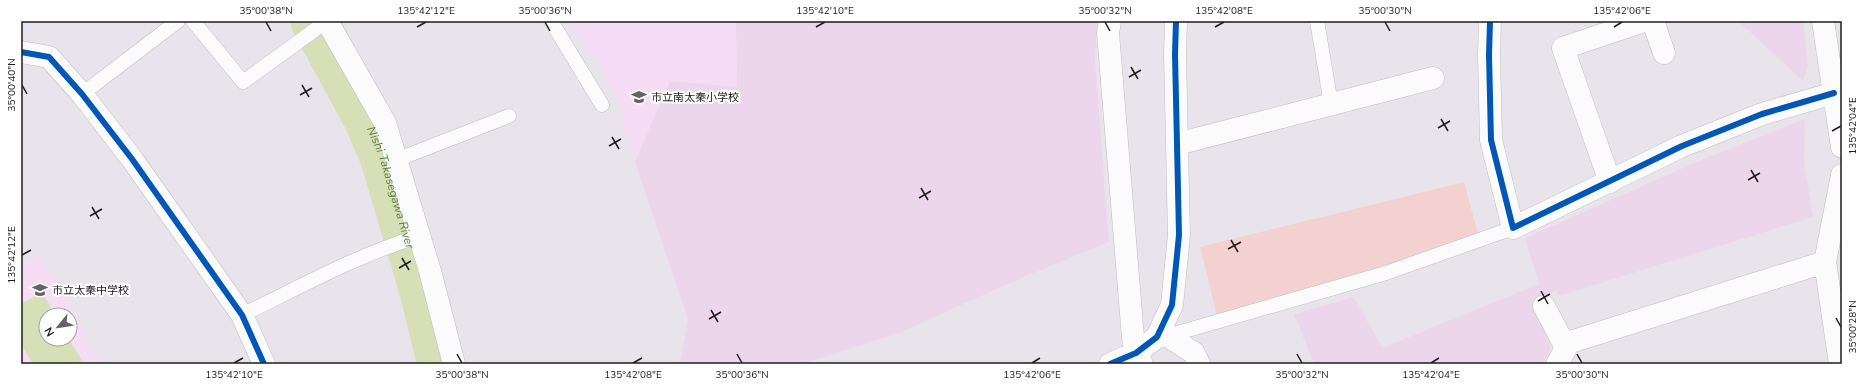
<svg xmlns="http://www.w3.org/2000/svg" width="1863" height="385" font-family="'Nunito Sans','Noto Sans JP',sans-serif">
<rect width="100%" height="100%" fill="#e9e4eb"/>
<!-- education -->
<path fill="#f5def5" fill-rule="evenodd" d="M 568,21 L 736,21 L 737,88 L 670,81 L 635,162 L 620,106 L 601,69 Z
M 39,253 L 101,364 L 21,364 L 21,266 ZM 46,315 L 70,315 L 70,339 L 46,339 Z"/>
<!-- farmland -->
<path fill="#ecd6eb" d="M 736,21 L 1097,21 L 1095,60 L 1109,242 L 1026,276 L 899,333 L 802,364 L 680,364 L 688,319 L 635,162 L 670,81 L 737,87 Z
M 1738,21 L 1803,21 L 1808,64 L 1803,81 Z
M 1805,119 L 1804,163 L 1813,217 L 1559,296 L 1557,290 L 1533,300 L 1550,345 L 1550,355 L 1540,364 L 1314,364 L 1294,314 L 1354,297 L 1382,348 L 1539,284 L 1525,238 L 1694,163 Z"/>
<!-- park -->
<path fill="#f3d1d1" d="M 1464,182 L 1479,237 L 1217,316 L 1200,247 Z"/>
<!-- water -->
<path fill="#d6dfb6" d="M 42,292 L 55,315 L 46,315 L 46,339 L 69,339 L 84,364 L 33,364 L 21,344 L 21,304 Z"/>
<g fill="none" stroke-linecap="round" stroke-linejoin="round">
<!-- river -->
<path stroke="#d6dfb6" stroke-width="47" id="s1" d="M 314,21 L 367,119 L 383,156 L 423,291 L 441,364"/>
<!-- lane casing -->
<g stroke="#bfbdc0" stroke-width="15">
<path id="lane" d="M 193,21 L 243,82 L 327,21
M 551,21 L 602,105
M 1317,21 L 1331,104
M 82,94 L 178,21
M 396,160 L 509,116
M 242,315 C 300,287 357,255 420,236
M 1167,336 L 1386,273 L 1513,228"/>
</g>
<!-- street casing -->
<g stroke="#bfbdc0" stroke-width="23">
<path id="street" d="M 327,21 L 385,123 L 430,271 L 454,364
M 1110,21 L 1108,33 L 1133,338 L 1136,353 L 1142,364
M 1490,21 L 1489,55 L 1491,140 L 1513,228 L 1682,146 L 1762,114 L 1834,93
M 1653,21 L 1664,53
M 1823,21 L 1842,147
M 21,52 L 49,57 L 82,94 L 132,159 L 242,315 L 264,364
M 1177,144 L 1433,78
M 1610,182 L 1563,48 L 1644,21
M 1544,306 L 1564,344 L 1565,350 L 1557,364
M 1160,331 L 1194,353 L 1199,364
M 1564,344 L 1825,262
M 1110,364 L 1136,353 L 1157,337 L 1172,305 L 1179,235 L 1175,54 L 1176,21
M 1840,364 L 1825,262 L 1842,175"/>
</g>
<!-- lane -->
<use href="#lane" stroke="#fcfbfc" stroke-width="14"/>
<!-- street -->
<use href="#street" stroke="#fcfbfc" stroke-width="22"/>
<!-- cycleway casing -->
<g stroke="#fff" stroke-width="8">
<path id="cycleway" d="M 1490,21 L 1489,55 L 1491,140 L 1513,228 L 1682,146 L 1762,114 L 1834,93
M 21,52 L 49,57 L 82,94 L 132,159 L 242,315 L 264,364
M 1110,364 L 1136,353 L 1157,337 L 1172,305 L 1179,235 L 1175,54 L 1176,21"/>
</g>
<!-- cycleway -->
<use href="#cycleway" stroke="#0057b8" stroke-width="6"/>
</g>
<!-- ticks -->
<path fill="none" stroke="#1c1c1c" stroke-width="1.5" d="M 266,22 L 271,31M 545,22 L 550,31M 1105,22 L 1110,31M 1385,22 L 1390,31M 417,27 L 426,22M 816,27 L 825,22M 1215,27 L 1224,22M 1614,27 L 1622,22M 1131,67 L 1138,79M 1129,77 L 1141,70M 22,85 L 27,94M 302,85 L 309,97M 300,95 L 312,88M 1441,119 L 1448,131M 1438,128 L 1450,121M 1832,131 L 1841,126M 612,137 L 619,149M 609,146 L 621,139M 1751,170 L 1758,182M 1748,180 L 1760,173M 921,188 L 928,200M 919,198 L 931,191M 92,207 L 99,219M 90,216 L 102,209M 1231,240 L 1238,252M 1228,249 L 1241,242M 22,255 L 31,250M 402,258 L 409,270M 399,268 L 411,261M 1541,291 L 1548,304M 1538,301 L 1550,294M 711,310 L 718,322M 1836,318 L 1841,327M 709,319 L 721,312M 457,354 L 462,363M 737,354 L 742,363M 1297,354 L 1302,363M 1577,354 L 1582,363M 234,363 L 243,358M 633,363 L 642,358M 1032,363 L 1040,358M 1431,363 L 1439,358"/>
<!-- icons -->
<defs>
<g id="school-bare" transform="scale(1.2)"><path d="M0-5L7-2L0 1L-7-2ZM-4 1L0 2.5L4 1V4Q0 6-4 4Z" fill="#646264" stroke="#fff" stroke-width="2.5" paint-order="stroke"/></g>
</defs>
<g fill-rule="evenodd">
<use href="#school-bare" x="639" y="97"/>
<use href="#school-bare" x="40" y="290"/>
</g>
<g text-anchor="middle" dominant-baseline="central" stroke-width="4" stroke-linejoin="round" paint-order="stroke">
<!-- poi labels -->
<g font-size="11" fill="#1c1c1c" stroke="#fff" text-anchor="start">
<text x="651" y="97">市立南太秦小学校</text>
<text x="52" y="290">市立太秦中学校</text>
</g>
<!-- water labels -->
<g font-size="12" font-style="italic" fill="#597f36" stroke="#fff">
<text stroke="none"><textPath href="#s1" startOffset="184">Nishi Takasegawa River</textPath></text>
</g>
</g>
<!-- border -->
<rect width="1863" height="385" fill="none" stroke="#ffffff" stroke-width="44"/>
<!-- north arrow -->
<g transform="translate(58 327) rotate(240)"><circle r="19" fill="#ffffff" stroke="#a4a4a4"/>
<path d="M0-3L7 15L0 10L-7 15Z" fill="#646264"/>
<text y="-6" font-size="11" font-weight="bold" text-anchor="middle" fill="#1c1c1c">N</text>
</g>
<rect x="22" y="22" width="1819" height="341" fill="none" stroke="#1c1c1c" stroke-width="1.5"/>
<g font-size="10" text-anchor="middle" fill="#1c1c1c">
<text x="266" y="14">35°00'38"N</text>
<text x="426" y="14">135°42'12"E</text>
<text x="545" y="14">35°00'36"N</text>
<text x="825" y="14">135°42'10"E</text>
<text x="1105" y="14">35°00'32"N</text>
<text x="1224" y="14">135°42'08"E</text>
<text x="1385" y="14">35°00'30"N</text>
<text x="1622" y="14">135°42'06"E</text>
<text transform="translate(11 85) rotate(-90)" y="4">35°00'40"N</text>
<text transform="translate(1852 126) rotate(-90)" y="4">135°42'04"E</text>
<text transform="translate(11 255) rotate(-90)" y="4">135°42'12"E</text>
<text transform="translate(1852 327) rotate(-90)" y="4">35°00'28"N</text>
<text x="234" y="378">135°42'10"E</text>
<text x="462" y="378">35°00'38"N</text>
<text x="633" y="378">135°42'08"E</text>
<text x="742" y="378">35°00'36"N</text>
<text x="1032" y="378">135°42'06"E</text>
<text x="1302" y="378">35°00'32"N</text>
<text x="1431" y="378">135°42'04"E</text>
<text x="1582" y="378">35°00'30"N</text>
</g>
</svg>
